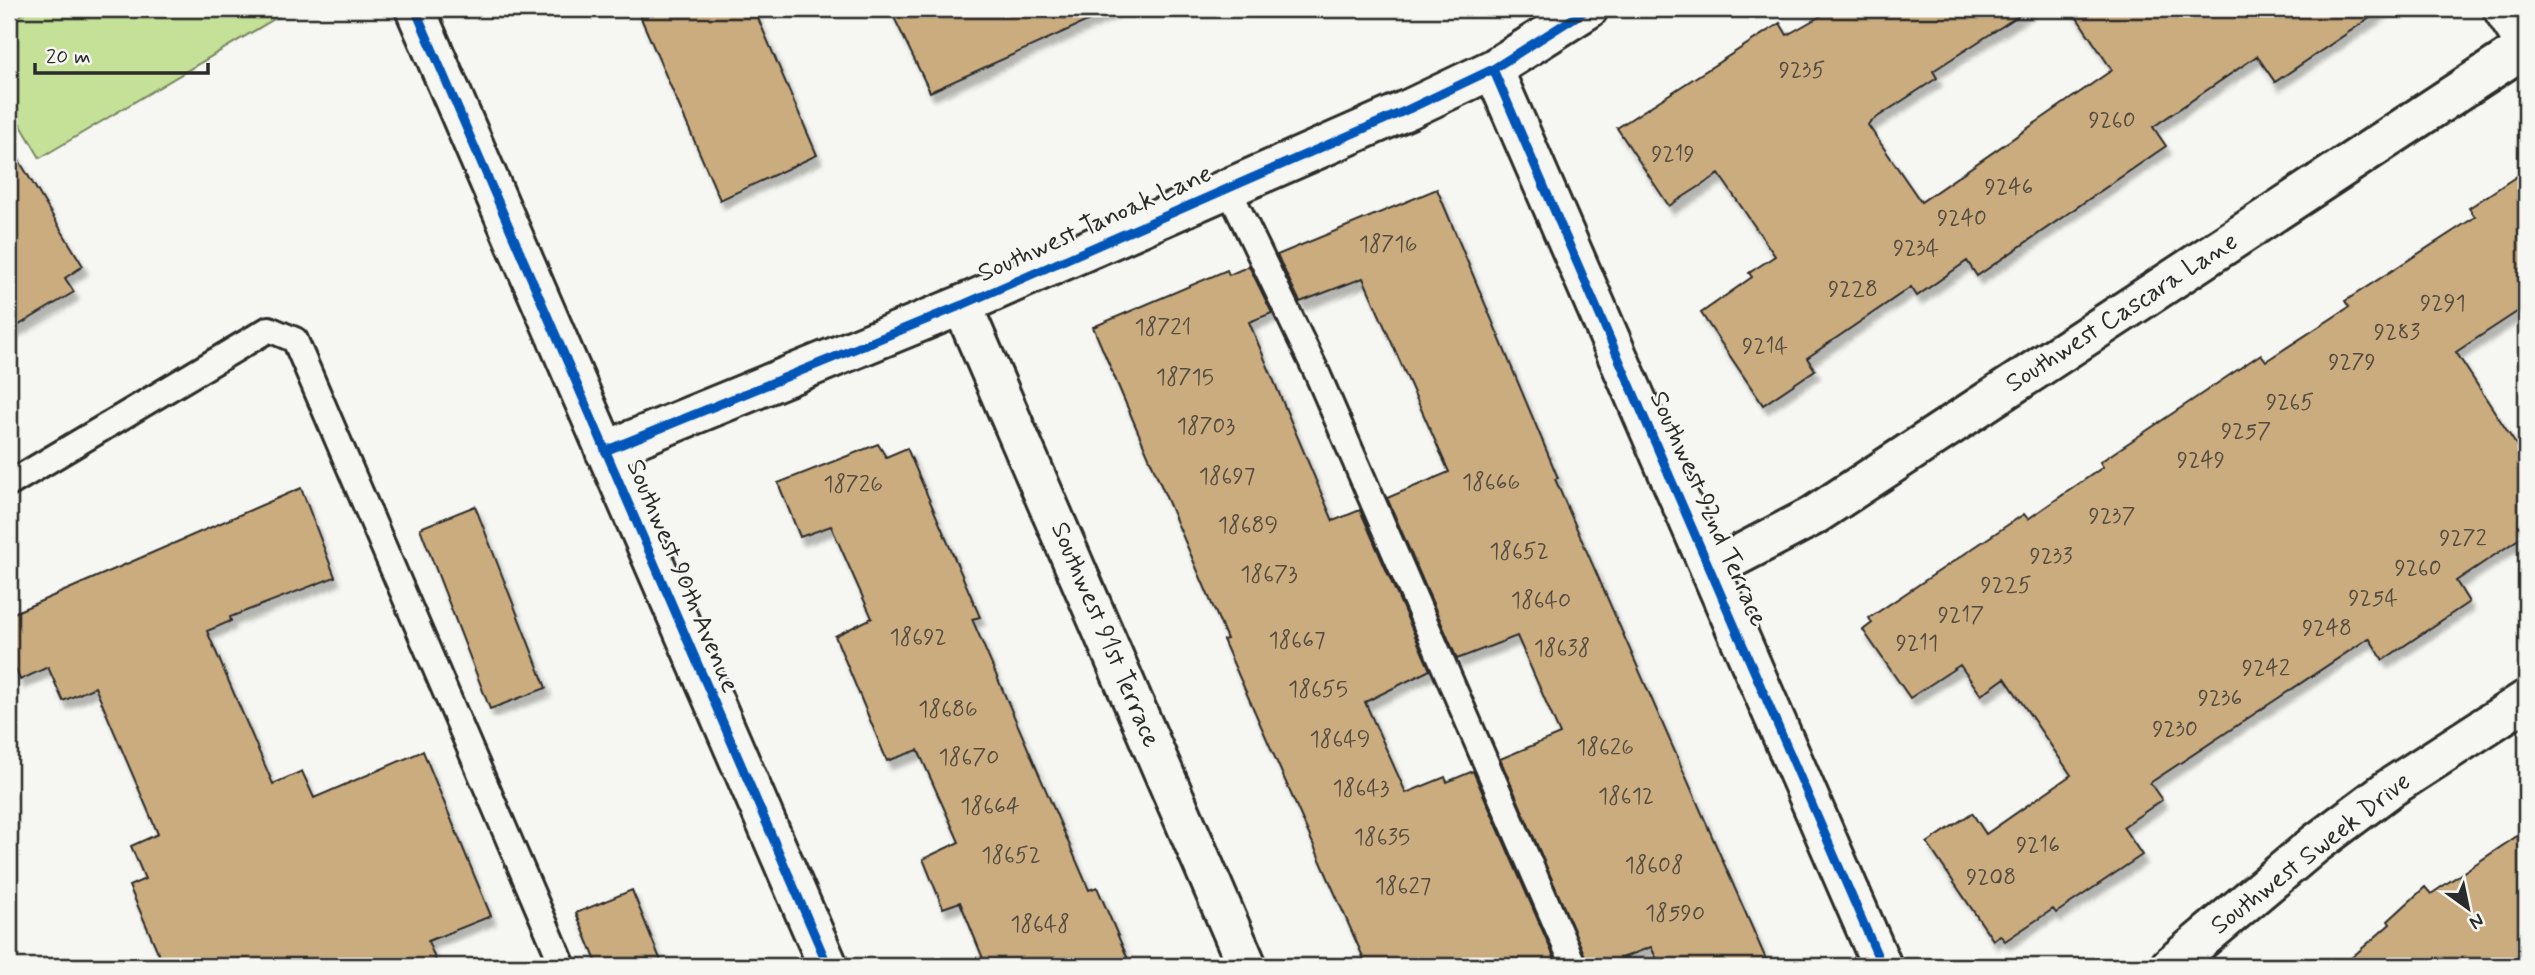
<svg xmlns="http://www.w3.org/2000/svg" width="2535" height="975" font-family="Mynerve,sans-serif">
<defs>
<filter id="shadow"><feDropShadow dx="4.5" dy="8" stdDeviation="2" flood-color="#0004"/></filter>
</defs>
<rect width="100%" height="100%" fill="#f6f6f2"/>
<filter id="ink" filterUnits="userSpaceOnUse"><feTurbulence type="fractalNoise" baseFrequency=".0143" numOctaves="2"/><feDisplacementMap in="SourceGraphic" scale="14" xChannelSelector="R" yChannelSelector="G"/><feConvolveMatrix kernelMatrix="1 2 1 2 8 2 1 2 1" color-interpolation-filters="sRGB"/></filter>
<g filter="url(#ink)">
<!-- green -->
<path fill="#c5e198" stroke="#788662" stroke-width="2" d="M 31,9 L 291,9 L 40,158 L 9,105 L 9,22 Z"/>
<!-- building -->
<path fill="#caac7f" stroke="#2b2b2b" stroke-width="2" filter="url(#shadow)" d="M 637,9 L 754,9 L 817,155 L 720,200 Z
M 890,9 L 1114,9 L 930,92 Z
M 1833,9 L 2029,9 L 1933,71 L 1937,78 L 1870,122 L 1868,125 L 1921,202 L 2112,70 L 2071,9 L 2383,9 L 2275,82 L 2257,56 L 2153,127 L 2166,146 L 1977,276 L 1967,261 L 1917,296 L 1911,287 L 1807,358 L 1815,370 L 1763,405 L 1701,313 L 1752,277 L 1749,273 L 1775,256 L 1719,174 L 1669,206 L 1617,128 L 1780,23 L 1787,35 Z
M 9,144 L 83,266 L 65,278 L 74,292 L 9,331 Z
M 2526,170 L 2526,306 L 2456,352 L 2526,460 L 2526,534 L 2456,581 L 2469,602 L 2383,660 L 2369,638 L 2150,783 L 2162,800 L 2123,827 L 2142,855 L 2056,913 L 2053,909 L 2005,941 L 2000,935 L 1993,940 L 1927,843 L 1972,813 L 1986,834 L 2071,775 L 2005,678 L 1981,695 L 1960,665 L 1910,698 L 1863,630 L 1872,623 L 1869,618 L 2024,514 L 2028,519 L 2103,467 L 2100,462 L 2261,354 L 2266,361 L 2349,307 L 2345,301 L 2475,217 L 2469,208 Z
M 1437,189 L 1558,478 L 1555,479 L 1769,966 L 1660,966 L 1651,947 L 1601,966 L 1589,966 L 1500,759 L 1560,734 L 1517,636 L 1457,659 L 1387,498 L 1449,472 L 1363,278 L 1300,302 L 1277,255 Z
M 1249,266 L 1272,313 L 1249,322 L 1333,521 L 1360,510 L 1430,670 L 1365,702 L 1406,793 L 1445,777 L 1447,782 L 1473,771 L 1558,966 L 1367,966 L 1223,640 L 1227,639 L 1093,327 L 1227,270 L 1229,275 Z
M 878,444 L 886,457 L 907,448 L 980,617 L 972,619 L 1089,890 L 1097,887 L 1131,966 L 986,966 L 960,902 L 943,908 L 923,859 L 959,842 L 918,750 L 887,761 L 835,636 L 872,618 L 831,526 L 800,537 L 778,483 Z
M 301,488 L 335,577 L 230,617 L 231,621 L 207,631 L 273,784 L 302,771 L 314,798 L 423,751 L 491,916 L 428,941 L 438,966 L 164,966 L 129,886 L 145,879 L 131,846 L 158,834 L 95,687 L 63,701 L 48,667 L 20,680 L 9,653 L 9,615 Z
M 475,506 L 546,688 L 490,709 L 420,528 Z
M 2526,830 L 2526,966 L 2342,966 L 2390,924 L 2388,921 L 2425,887 L 2431,894 Z
M 632,890 L 663,966 L 598,966 L 576,913 Z"/>
<g fill="none" stroke-linecap="round" stroke-linejoin="round">
<!-- lane casing -->
<g stroke="#2b2b2b" stroke-width="30">
<path id="lane" d="M 1228,188 L 1317,373 L 1574,966
M 9,484 L 269,329 L 295,340 L 563,966"/>
</g>
<!-- street casing -->
<g stroke="#2b2b2b" stroke-width="44">
<path id="street" d="M 2503,9 L 2526,45
M 1493,69 L 1882,966
M 962,305 L 1247,966
M 605,451 L 962,305 L 1409,109 L 1493,69 L 1588,9
M 1712,569 L 1813,516 L 2526,47
M 2170,966 L 2315,844 L 2390,788 L 2526,700"/>
</g>
<!-- secondary casing -->
<g stroke="#2b2b2b" stroke-width="44">
<path id="secondary" d="M 415,9 L 828,966"/>
</g>
<!-- lane -->
<use href="#lane" stroke="#f6f6f2" stroke-width="24"/>
<!-- street -->
<use href="#street" stroke="#f6f6f2" stroke-width="38"/>
<!-- secondary -->
<use href="#secondary" stroke="#f6f6f2" stroke-width="38"/>
<!-- cycleway casing -->
<g stroke="#f6f6f2" stroke-width="13">
<path id="cycleway" d="M 415,9 L 828,966
M 1493,69 L 1882,966
M 605,451 L 962,305 L 1409,109 L 1493,69 L 1588,9"/>
</g>
<!-- cycleway -->
<use href="#cycleway" stroke="#0057b8" stroke-width="9"/>
</g>
</g>
<g text-anchor="middle" dominant-baseline="central" stroke-width="5" stroke-linejoin="round" paint-order="stroke">
<!-- number labels -->
<g font-size="23" fill="#534b40">
<text x="1802" y="71">9235</text>
<text x="2112" y="121">9260</text>
<text x="1673" y="155">9219</text>
<text x="2009" y="188">9246</text>
<text x="1962" y="219">9240</text>
<text x="1388" y="245">18716</text>
<text x="1916" y="249">9234</text>
<text x="1853" y="290">9228</text>
<text x="2443" y="304">9291</text>
<text x="1163" y="328">18721</text>
<text x="2397" y="333">9283</text>
<text x="1765" y="347">9214</text>
<text x="2352" y="363">9279</text>
<text x="1185" y="378">18715</text>
<text x="2290" y="403">9265</text>
<text x="1206" y="427">18703</text>
<text x="2246" y="432">9257</text>
<text x="2201" y="461">9249</text>
<text x="1227" y="477">18697</text>
<text x="1491" y="483">18666</text>
<text x="853" y="485">18726</text>
<text x="2112" y="517">9237</text>
<text x="1248" y="526">18689</text>
<text x="2463" y="539">9272</text>
<text x="1519" y="552">18652</text>
<text x="2051" y="557">9233</text>
<text x="2418" y="569">9260</text>
<text x="1269" y="575">18673</text>
<text x="2006" y="586">9225</text>
<text x="2373" y="599">9254</text>
<text x="1541" y="601">18640</text>
<text x="1961" y="616">9217</text>
<text x="2327" y="629">9248</text>
<text x="918" y="638">18692</text>
<text x="1297" y="641">18667</text>
<text x="1917" y="644">9211</text>
<text x="1562" y="649">18638</text>
<text x="2266" y="669">9242</text>
<text x="1318" y="690">18655</text>
<text x="2220" y="699">9236</text>
<text x="948" y="710">18686</text>
<text x="2175" y="730">9230</text>
<text x="1340" y="740">18649</text>
<text x="1605" y="748">18626</text>
<text x="969" y="758">18670</text>
<text x="1361" y="789">18643</text>
<text x="1626" y="797">18612</text>
<text x="990" y="807">18664</text>
<text x="1382" y="838">18635</text>
<text x="2038" y="846">9216</text>
<text x="1011" y="856">18652</text>
<text x="1654" y="866">18608</text>
<text x="1991" y="878">9208</text>
<text x="1403" y="887">18627</text>
<text x="1675" y="914">18590</text>
<text x="1040" y="925">18648</text>
</g>
<!-- street labels -->
<g font-size="26" fill="#2b2b2b" stroke="#f6f6f2">
<text transform="translate(1095 224) rotate(-24)">Southwest Tanoak Lane</text>
<text transform="translate(2122 313) rotate(-33)">Southwest Cascara Lane</text>
<text transform="translate(1708 509) rotate(66)">Southwest 92nd Terrace</text>
<text transform="translate(682 576) rotate(67)">Southwest 90th Avenue</text>
<text transform="translate(1105 635) rotate(67)">Southwest 91st Terrace</text>
<text transform="translate(2311 854) rotate(-38)">Southwest Sweek Drive</text>
</g>
</g>
<!-- margin -->
<rect width="2535" height="975" fill="none" stroke="#f6f6f2" stroke-width="35"/>
<rect x="18" y="18" width="2500" height="940" fill="none" stroke="#2b2b2b" stroke-width="2.5" filter="url(#ink)"/>
<!-- north arrow -->
<g transform="translate(2468 908) rotate(147)" stroke="#f6f6f2" stroke-width="5" paint-order="stroke">
<path d="M0-5L12 26L0 18L-12 26Z" fill="#2b2b2b"/>
<text y="-10" font-size="19" font-weight="bold" text-anchor="middle" fill="#2b2b2b">N</text>
</g>
<!-- scale -->
<path d="M35 63v10h173v-10" fill="none" stroke="#2b2b2b" stroke-width="3.5"/>
<text x="46" y="63" font-size="21" fill="#2b2b2b" stroke="#f6f6f2" stroke-width="5" paint-order="stroke">20 m</text>
</svg>
